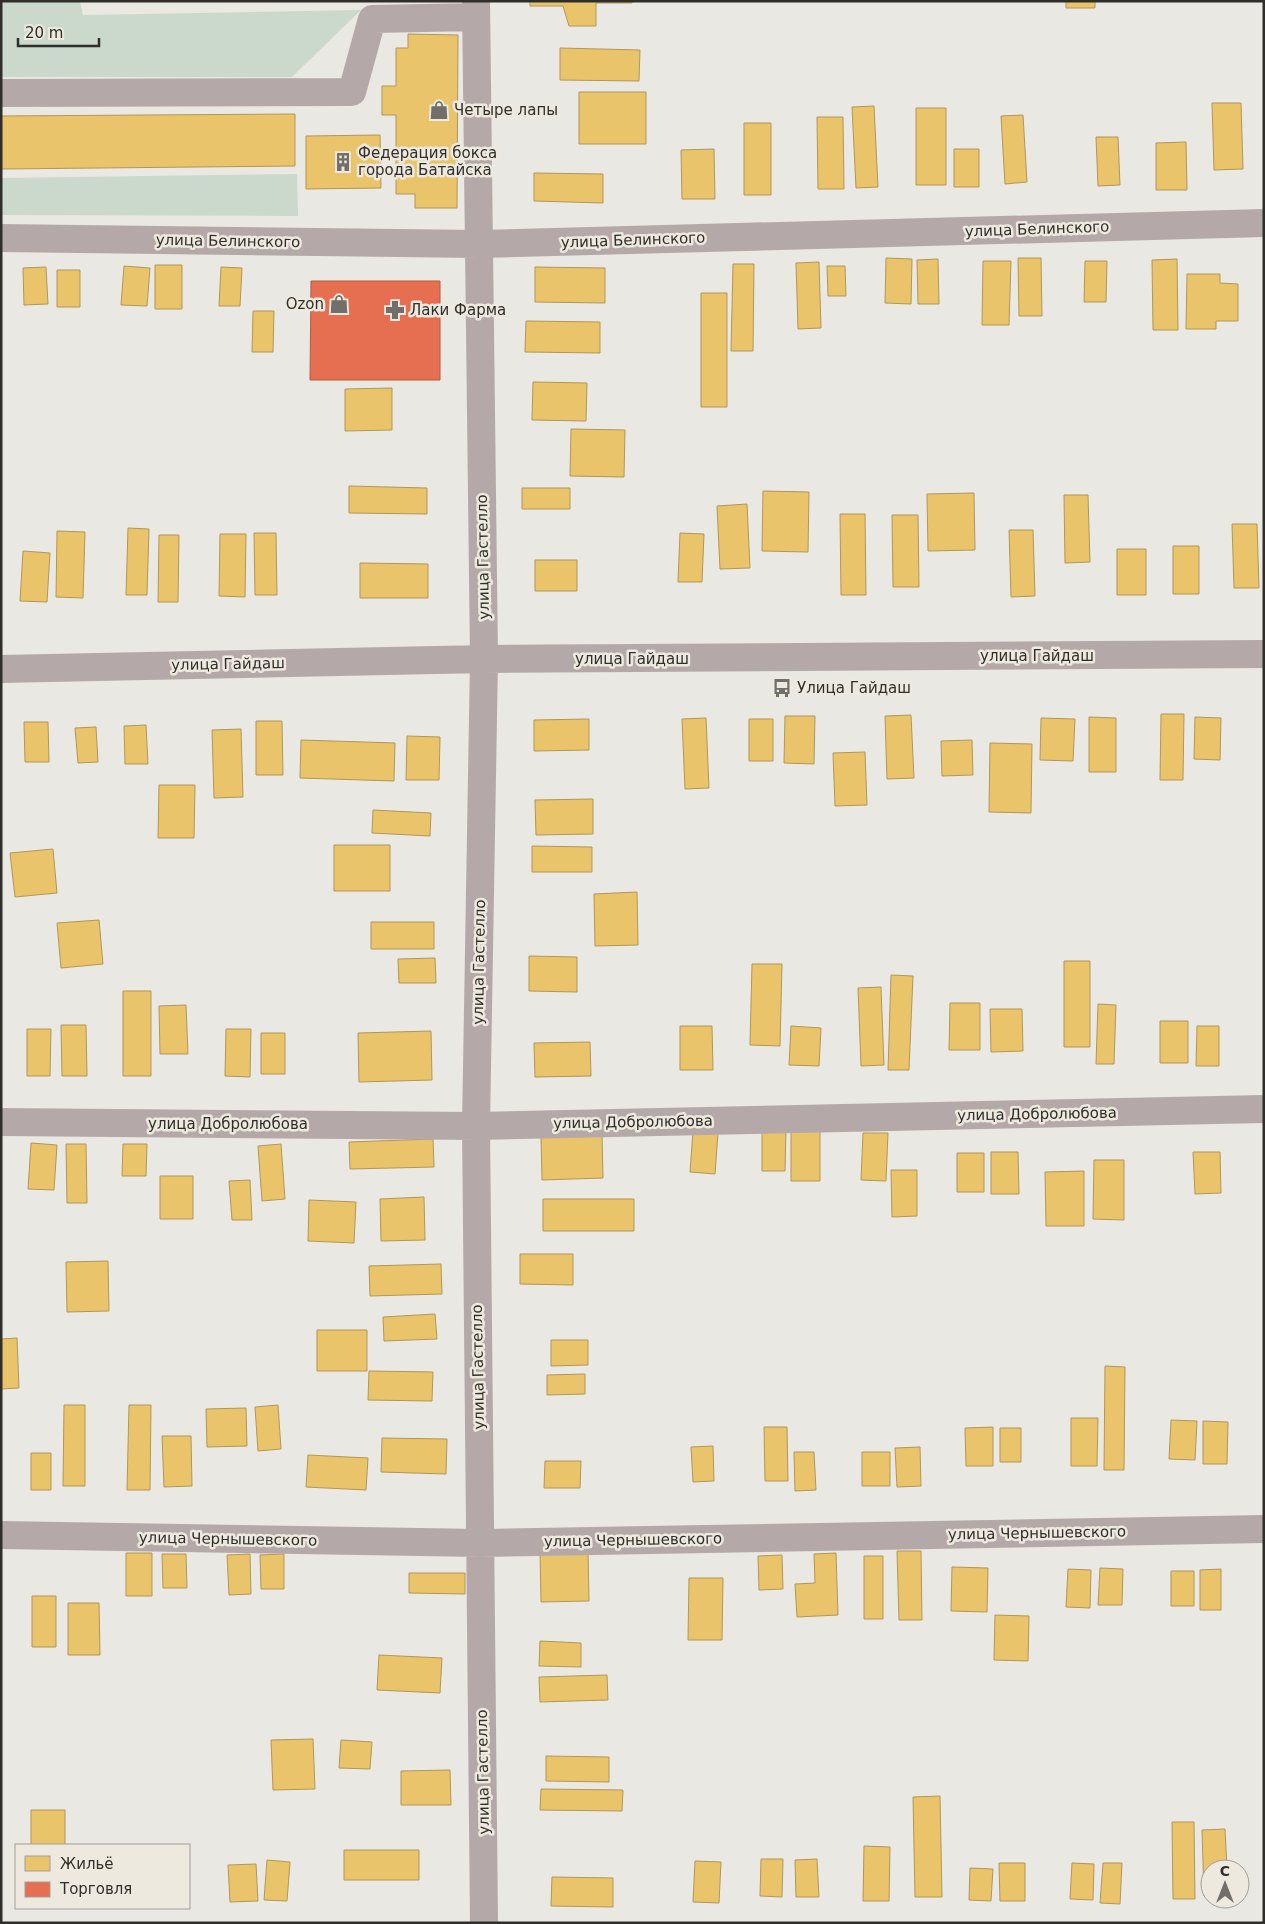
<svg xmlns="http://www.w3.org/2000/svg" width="1265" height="1924" font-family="'DejaVu Sans',sans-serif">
<rect width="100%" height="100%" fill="#eae8e2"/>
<!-- green -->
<path fill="#cbd8cc" d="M 1,1 L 80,1 L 83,15 L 361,10 L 292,77 L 1,77 Z
M 297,174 L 298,216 L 1,215 L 1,178 Z"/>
<!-- homes -->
<path fill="#e9c46a" stroke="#b29757" d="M 530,1 L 632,1 L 632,3 L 596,3 L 596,26 L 569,26 L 563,6 L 530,6 Z
M 1066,1 L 1095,1 L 1095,8 L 1066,8 Z
M 408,34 L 458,35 L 457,208 L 415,208 L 415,194 L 396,194 L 396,115 L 382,115 L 382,86 L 396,86 L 396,48 L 408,48 Z
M 560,48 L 640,50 L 639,81 L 560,80 Z
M 579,92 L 646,92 L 646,144 L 579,144 Z
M 1212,103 L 1241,103 L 1243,169 L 1214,170 Z
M 874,106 L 878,187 L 856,188 L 852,107 Z
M 916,108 L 946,108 L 946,185 L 916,185 Z
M 295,114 L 295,166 L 1,169 L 1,116 Z
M 1023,115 L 1027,182 L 1005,184 L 1001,116 Z
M 817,117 L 843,117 L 844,189 L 818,189 Z
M 744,123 L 771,123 L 771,195 L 744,195 Z
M 380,135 L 381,188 L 306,189 L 306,136 Z
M 1096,137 L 1118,137 L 1120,185 L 1098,186 Z
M 1186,142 L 1187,190 L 1156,190 L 1156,143 Z
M 714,149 L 715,199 L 682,199 L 681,150 Z
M 954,149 L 979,149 L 979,187 L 954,187 Z
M 534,173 L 603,174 L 603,203 L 534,201 Z
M 886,258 L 912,259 L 911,304 L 885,303 Z
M 1018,258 L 1041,258 L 1042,316 L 1019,316 Z
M 938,259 L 939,304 L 918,304 L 917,260 Z
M 1177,259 L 1178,330 L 1153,330 L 1152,260 Z
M 983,261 L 1011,261 L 1009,325 L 982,325 Z
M 1085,261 L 1107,261 L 1106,302 L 1084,302 Z
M 819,262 L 821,328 L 798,329 L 796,263 Z
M 733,264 L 754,264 L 753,351 L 731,351 Z
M 155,265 L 182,265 L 182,309 L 155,309 Z
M 124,266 L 150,268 L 147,306 L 121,305 Z
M 827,266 L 845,266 L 846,296 L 828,296 Z
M 46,267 L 48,304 L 24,305 L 23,268 Z
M 221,267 L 242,268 L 240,306 L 219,306 Z
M 535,267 L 605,268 L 605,303 L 535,302 Z
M 57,270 L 80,270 L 80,307 L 57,307 Z
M 1187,274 L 1220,274 L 1220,283 L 1238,284 L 1238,321 L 1216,321 L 1216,329 L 1186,329 Z
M 701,293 L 727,293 L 727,407 L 701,407 Z
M 253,311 L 274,311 L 273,352 L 252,352 Z
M 526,321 L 600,322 L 600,353 L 525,352 Z
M 533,382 L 587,383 L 586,421 L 532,420 Z
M 392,388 L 392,430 L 345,431 L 345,389 Z
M 571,429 L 625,430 L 624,477 L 570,476 Z
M 349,486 L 427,488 L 427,514 L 349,513 Z
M 522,488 L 570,488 L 570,509 L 522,509 Z
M 763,491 L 809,492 L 808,552 L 762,551 Z
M 974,493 L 975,550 L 928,551 L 927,494 Z
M 1064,495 L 1088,495 L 1090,562 L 1065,563 Z
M 747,504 L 750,568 L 720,569 L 717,506 Z
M 840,514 L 865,514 L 866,595 L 841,595 Z
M 892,515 L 918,515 L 919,587 L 893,587 Z
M 1232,524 L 1257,524 L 1259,588 L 1234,588 Z
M 128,528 L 149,529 L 147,595 L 126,595 Z
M 1009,530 L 1033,530 L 1035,596 L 1011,597 Z
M 57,531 L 85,532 L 83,598 L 56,597 Z
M 254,533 L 276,533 L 277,595 L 255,595 Z
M 680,533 L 704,534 L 702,582 L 678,582 Z
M 220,534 L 246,534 L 245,597 L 219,596 Z
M 159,535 L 179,535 L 178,602 L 158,602 Z
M 1173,546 L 1199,546 L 1199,594 L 1173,594 Z
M 1117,549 L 1146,549 L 1146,595 L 1117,595 Z
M 23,551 L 50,553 L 47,602 L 20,601 Z
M 535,560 L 577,560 L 577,591 L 535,591 Z
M 360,563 L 428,564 L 428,598 L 360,598 Z
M 1161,714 L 1184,714 L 1183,780 L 1160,780 Z
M 911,715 L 914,778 L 887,779 L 885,716 Z
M 785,716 L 815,716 L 814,764 L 784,763 Z
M 1089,717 L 1116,718 L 1116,772 L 1089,772 Z
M 1195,717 L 1221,718 L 1220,760 L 1194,759 Z
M 706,718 L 709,788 L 685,789 L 682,719 Z
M 1041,718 L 1075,719 L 1073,761 L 1040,760 Z
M 589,719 L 589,750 L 534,751 L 534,720 Z
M 749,719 L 773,719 L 773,761 L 749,761 Z
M 256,721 L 282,721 L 283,775 L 256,775 Z
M 24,722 L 48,722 L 49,762 L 25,762 Z
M 146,725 L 148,764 L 125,764 L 124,726 Z
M 96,727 L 98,762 L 78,763 L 75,728 Z
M 241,729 L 243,797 L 214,798 L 212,730 Z
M 407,736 L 440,737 L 439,780 L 406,780 Z
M 301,740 L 395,743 L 394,781 L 300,778 Z
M 972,740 L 973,775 L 942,776 L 941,741 Z
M 990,743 L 1032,744 L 1031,813 L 989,812 Z
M 865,752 L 867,805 L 835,806 L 833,753 Z
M 159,785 L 195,785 L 194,838 L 158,838 Z
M 593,799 L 593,834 L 536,835 L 535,800 Z
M 373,810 L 431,813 L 430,836 L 372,833 Z
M 334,845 L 390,845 L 390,891 L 334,891 Z
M 532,846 L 592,847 L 592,872 L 532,872 Z
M 53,849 L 57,893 L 15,897 L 10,853 Z
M 637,892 L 638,945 L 595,946 L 594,894 Z
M 99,920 L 103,964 L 61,968 L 57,923 Z
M 371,922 L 434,922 L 434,949 L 371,949 Z
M 529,956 L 577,957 L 577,992 L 529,991 Z
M 435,958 L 436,983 L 399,983 L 398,959 Z
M 1064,961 L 1090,961 L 1090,1047 L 1064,1047 Z
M 752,964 L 782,964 L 780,1046 L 750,1045 Z
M 891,975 L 913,976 L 909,1070 L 888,1070 Z
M 881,987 L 884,1065 L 861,1066 L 858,988 Z
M 123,991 L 151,991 L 151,1076 L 123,1076 Z
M 950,1003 L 980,1003 L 980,1050 L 949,1050 Z
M 1098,1004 L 1116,1005 L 1114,1064 L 1096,1064 Z
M 186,1005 L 188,1054 L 160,1054 L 159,1006 Z
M 990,1009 L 1022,1009 L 1023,1051 L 991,1052 Z
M 1160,1021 L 1188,1021 L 1188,1063 L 1160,1063 Z
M 61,1025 L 86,1025 L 87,1076 L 62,1076 Z
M 680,1026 L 712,1026 L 713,1070 L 680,1070 Z
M 791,1026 L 821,1028 L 819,1066 L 789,1065 Z
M 1197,1026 L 1219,1026 L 1219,1066 L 1196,1066 Z
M 27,1029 L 51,1029 L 50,1076 L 27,1076 Z
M 226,1029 L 251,1029 L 250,1077 L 225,1076 Z
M 431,1031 L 432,1080 L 359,1082 L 358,1033 Z
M 261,1033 L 285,1033 L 285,1074 L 261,1074 Z
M 590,1042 L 591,1076 L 535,1077 L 534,1043 Z
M 762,1128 L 786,1128 L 785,1171 L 762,1171 Z
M 791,1130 L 820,1130 L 820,1181 L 791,1181 Z
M 693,1131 L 718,1133 L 715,1174 L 690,1172 Z
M 863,1133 L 888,1133 L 886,1181 L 861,1180 Z
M 602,1134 L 603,1178 L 542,1180 L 541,1136 Z
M 433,1139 L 434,1167 L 350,1169 L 349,1142 Z
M 31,1143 L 57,1145 L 54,1190 L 28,1189 Z
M 66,1144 L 86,1144 L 87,1203 L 67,1203 Z
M 123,1144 L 147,1144 L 146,1176 L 122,1176 Z
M 281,1144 L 285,1199 L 262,1201 L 258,1146 Z
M 991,1152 L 1018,1152 L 1019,1194 L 991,1194 Z
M 1193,1152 L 1220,1152 L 1221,1193 L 1195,1194 Z
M 957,1153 L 984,1153 L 984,1192 L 957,1192 Z
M 1094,1160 L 1124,1160 L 1124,1220 L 1093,1219 Z
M 891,1170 L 917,1170 L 917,1216 L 892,1217 Z
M 1084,1171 L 1084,1226 L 1046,1226 L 1045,1172 Z
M 160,1176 L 193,1176 L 193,1219 L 160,1219 Z
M 250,1180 L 252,1220 L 232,1220 L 229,1181 Z
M 424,1197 L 425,1240 L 381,1241 L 380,1199 Z
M 543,1199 L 634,1199 L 634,1231 L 543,1231 Z
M 309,1200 L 356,1202 L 354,1243 L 308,1241 Z
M 520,1254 L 573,1254 L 573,1285 L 520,1284 Z
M 108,1261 L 109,1311 L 67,1312 L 66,1262 Z
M 441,1264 L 442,1294 L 370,1296 L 369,1266 Z
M 435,1314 L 437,1339 L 384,1341 L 383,1317 Z
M 317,1330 L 367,1330 L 367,1371 L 317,1371 Z
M 17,1338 L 19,1388 L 1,1389 L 1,1339 Z
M 551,1340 L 588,1340 L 588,1365 L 551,1366 Z
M 1105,1366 L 1125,1367 L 1124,1470 L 1104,1470 Z
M 369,1371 L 433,1372 L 432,1401 L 368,1400 Z
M 585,1374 L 585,1394 L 547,1395 L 547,1375 Z
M 64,1405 L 85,1405 L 85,1486 L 63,1486 Z
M 129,1405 L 151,1405 L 150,1490 L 127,1490 Z
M 278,1405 L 281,1449 L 258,1451 L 255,1407 Z
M 246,1408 L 247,1446 L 207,1447 L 206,1409 Z
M 1071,1418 L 1098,1418 L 1097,1466 L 1071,1466 Z
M 1171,1420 L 1197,1421 L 1195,1460 L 1169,1459 Z
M 1203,1421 L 1228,1422 L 1227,1464 L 1203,1464 Z
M 764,1427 L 787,1427 L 788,1481 L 765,1481 Z
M 993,1427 L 993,1466 L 966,1466 L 965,1428 Z
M 1000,1428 L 1021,1428 L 1021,1462 L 1000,1462 Z
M 162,1436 L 191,1436 L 192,1486 L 164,1487 Z
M 382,1438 L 447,1439 L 446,1474 L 381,1472 Z
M 713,1446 L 714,1481 L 693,1482 L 691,1447 Z
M 920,1447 L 921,1486 L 897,1487 L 895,1448 Z
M 794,1452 L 814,1452 L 816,1490 L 795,1491 Z
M 862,1452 L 890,1452 L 890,1486 L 862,1486 Z
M 31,1453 L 51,1453 L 51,1490 L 31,1490 Z
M 308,1455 L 368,1458 L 366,1490 L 306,1487 Z
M 545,1461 L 581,1461 L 580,1488 L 544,1488 Z
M 588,1550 L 589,1601 L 541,1602 L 540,1551 Z
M 897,1551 L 921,1551 L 922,1620 L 899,1620 Z
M 126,1553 L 152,1553 L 152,1596 L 126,1596 Z
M 836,1553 L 838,1615 L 797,1617 L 795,1584 L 815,1583 L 814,1554 Z
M 162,1554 L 186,1554 L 187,1588 L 163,1588 Z
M 250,1554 L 251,1594 L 229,1595 L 227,1555 Z
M 284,1554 L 284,1589 L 261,1589 L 260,1555 Z
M 782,1555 L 783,1589 L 759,1590 L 758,1556 Z
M 864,1556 L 883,1556 L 883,1619 L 864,1619 Z
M 952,1567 L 988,1568 L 987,1612 L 951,1611 Z
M 1100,1568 L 1123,1569 L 1122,1605 L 1098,1605 Z
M 1068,1569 L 1091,1570 L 1090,1608 L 1066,1607 Z
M 1221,1569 L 1221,1610 L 1200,1610 L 1200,1570 Z
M 1171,1571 L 1194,1571 L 1194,1606 L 1171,1606 Z
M 409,1573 L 465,1573 L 465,1594 L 409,1593 Z
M 689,1578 L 723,1578 L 722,1640 L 688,1640 Z
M 32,1596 L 56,1596 L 56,1647 L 32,1647 Z
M 68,1603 L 99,1603 L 100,1655 L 68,1655 Z
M 995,1615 L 1029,1616 L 1028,1661 L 994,1660 Z
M 540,1641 L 581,1643 L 581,1667 L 539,1666 Z
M 379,1655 L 442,1658 L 440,1693 L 377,1690 Z
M 607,1675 L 608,1700 L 540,1702 L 539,1677 Z
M 313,1739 L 315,1789 L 273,1790 L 271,1740 Z
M 341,1740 L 372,1742 L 370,1769 L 339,1768 Z
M 546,1756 L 609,1757 L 609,1782 L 546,1781 Z
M 450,1770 L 451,1805 L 401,1805 L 401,1771 Z
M 541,1789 L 623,1790 L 622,1811 L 540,1810 Z
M 940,1796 L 942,1897 L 915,1897 L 913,1797 Z
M 31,1810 L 65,1810 L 65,1845 L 31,1845 Z
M 1172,1822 L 1194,1822 L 1195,1899 L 1173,1899 Z
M 1225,1829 L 1227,1869 L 1210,1869 L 1210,1896 L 1204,1896 L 1202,1830 Z
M 864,1846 L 890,1847 L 889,1901 L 863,1901 Z
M 344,1850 L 419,1850 L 419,1880 L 344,1880 Z
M 761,1859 L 783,1859 L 782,1897 L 760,1896 Z
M 817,1859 L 819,1897 L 796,1897 L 795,1860 Z
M 267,1860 L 290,1862 L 287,1901 L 264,1900 Z
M 695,1861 L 721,1862 L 719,1903 L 693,1902 Z
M 999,1863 L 1025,1863 L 1025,1901 L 1000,1901 Z
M 1072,1863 L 1094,1864 L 1093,1900 L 1070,1899 Z
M 1103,1863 L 1122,1863 L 1120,1904 L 1100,1903 Z
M 256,1864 L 258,1901 L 230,1902 L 228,1865 Z
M 970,1868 L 993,1869 L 991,1901 L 969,1900 Z
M 552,1877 L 613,1878 L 613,1907 L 551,1906 Z"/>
<!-- shops -->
<path fill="#e76f51" stroke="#b05c45" d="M 311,281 L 440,281 L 440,380 L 310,380 Z"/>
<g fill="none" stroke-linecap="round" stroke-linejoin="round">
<!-- minor -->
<path stroke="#b4a9a8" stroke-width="28" d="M 476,1 L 484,659 L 476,1126 L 484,1923
M 1,93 L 352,92 L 372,19 L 476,17
M 1,238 L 479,244 L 1264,223
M 1,669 L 484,659 L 1264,654
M 1,1122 L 476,1126 L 1264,1109
M 1,1535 L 480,1543 L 1264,1529"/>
</g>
<!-- icons -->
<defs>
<g id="shop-bare" transform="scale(1.5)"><path d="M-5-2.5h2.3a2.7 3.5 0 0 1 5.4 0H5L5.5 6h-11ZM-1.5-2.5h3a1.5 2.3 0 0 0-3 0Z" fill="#716f6a" stroke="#eee9df" stroke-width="2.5" paint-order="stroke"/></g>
<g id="building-bare" transform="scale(1.5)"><path d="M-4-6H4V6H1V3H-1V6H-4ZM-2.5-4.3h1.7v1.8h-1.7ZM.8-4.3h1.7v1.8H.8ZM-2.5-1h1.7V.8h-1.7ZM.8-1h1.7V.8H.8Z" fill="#716f6a" stroke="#eee9df" stroke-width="2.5" paint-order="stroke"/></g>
<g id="pharmacy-bare" transform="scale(1.5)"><path d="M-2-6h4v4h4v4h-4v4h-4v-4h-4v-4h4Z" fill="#716f6a" stroke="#eee9df" stroke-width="2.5" paint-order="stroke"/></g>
<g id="bus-bare" transform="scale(1.5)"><path d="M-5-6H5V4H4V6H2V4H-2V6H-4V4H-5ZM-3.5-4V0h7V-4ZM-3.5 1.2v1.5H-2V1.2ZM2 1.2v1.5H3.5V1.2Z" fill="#716f6a" stroke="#eee9df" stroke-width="2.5" paint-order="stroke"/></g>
</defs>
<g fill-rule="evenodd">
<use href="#shop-bare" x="439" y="110"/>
<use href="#building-bare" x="343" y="162"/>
<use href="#shop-bare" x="339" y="304"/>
<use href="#pharmacy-bare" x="395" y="310"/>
<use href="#bus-bare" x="782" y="688"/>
</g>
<g text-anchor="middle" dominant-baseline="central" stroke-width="5" stroke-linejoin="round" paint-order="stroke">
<!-- poi labels -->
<g font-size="15" fill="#302e2a" stroke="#eee9df" text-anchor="start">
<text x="454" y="110">Четыре лапы</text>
<text x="358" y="153">Федерация бокса<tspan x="358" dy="17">города Батайска</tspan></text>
<text x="324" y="304" text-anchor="end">Ozon</text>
<text x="410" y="310">Лаки Фарма</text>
<text x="797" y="688">Улица Гайдаш</text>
</g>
<!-- street labels -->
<g font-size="15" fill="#302e2a" stroke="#eee9df">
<text transform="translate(1037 229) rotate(-2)">улица Белинского</text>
<text transform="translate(633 240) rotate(-2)">улица Белинского</text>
<text transform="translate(228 241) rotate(1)">улица Белинского</text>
<text transform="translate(483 557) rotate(-91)">улица Гастелло</text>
<text x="1037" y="656">улица Гайдаш</text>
<text x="632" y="659">улица Гайдаш</text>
<text transform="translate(228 664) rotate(-1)">улица Гайдаш</text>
<text transform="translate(479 962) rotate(-89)">улица Гастелло</text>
<text transform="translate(1037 1114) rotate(-1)">улица Добролюбова</text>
<text transform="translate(633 1122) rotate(-1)">улица Добролюбова</text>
<text x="228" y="1124">улица Добролюбова</text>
<text transform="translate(478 1367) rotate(-91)">улица Гастелло</text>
<text transform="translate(1037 1533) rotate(-1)">улица Чернышевского</text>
<text transform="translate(228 1539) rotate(1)">улица Чернышевского</text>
<text transform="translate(633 1540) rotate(-1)">улица Чернышевского</text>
<text transform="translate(483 1772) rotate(-91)">улица Гастелло</text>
</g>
</g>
<!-- border -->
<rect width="1265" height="1924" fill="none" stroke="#302e2a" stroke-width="5"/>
<!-- legend -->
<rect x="15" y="1844" width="175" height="65" fill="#eee9df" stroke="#a29e97"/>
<rect x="25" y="1856" width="25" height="15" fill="#e9c46a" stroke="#a29e97"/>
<text x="60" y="1869" font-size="15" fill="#302e2a">Жильё</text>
<rect x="25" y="1882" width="25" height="15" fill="#e76f51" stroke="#a29e97"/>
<text x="60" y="1894" font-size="15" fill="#302e2a">Торговля</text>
<!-- north arrow -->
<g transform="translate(1225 1884)"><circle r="24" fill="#eee9df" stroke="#a29e97"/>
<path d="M0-4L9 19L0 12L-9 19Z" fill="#716f6a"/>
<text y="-8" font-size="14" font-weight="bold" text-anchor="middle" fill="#302e2a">С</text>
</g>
<!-- scale -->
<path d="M18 38v8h81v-8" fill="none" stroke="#302e2a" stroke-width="2.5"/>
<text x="25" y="38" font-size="15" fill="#302e2a" stroke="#eee9df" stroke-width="4" paint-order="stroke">20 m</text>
</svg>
